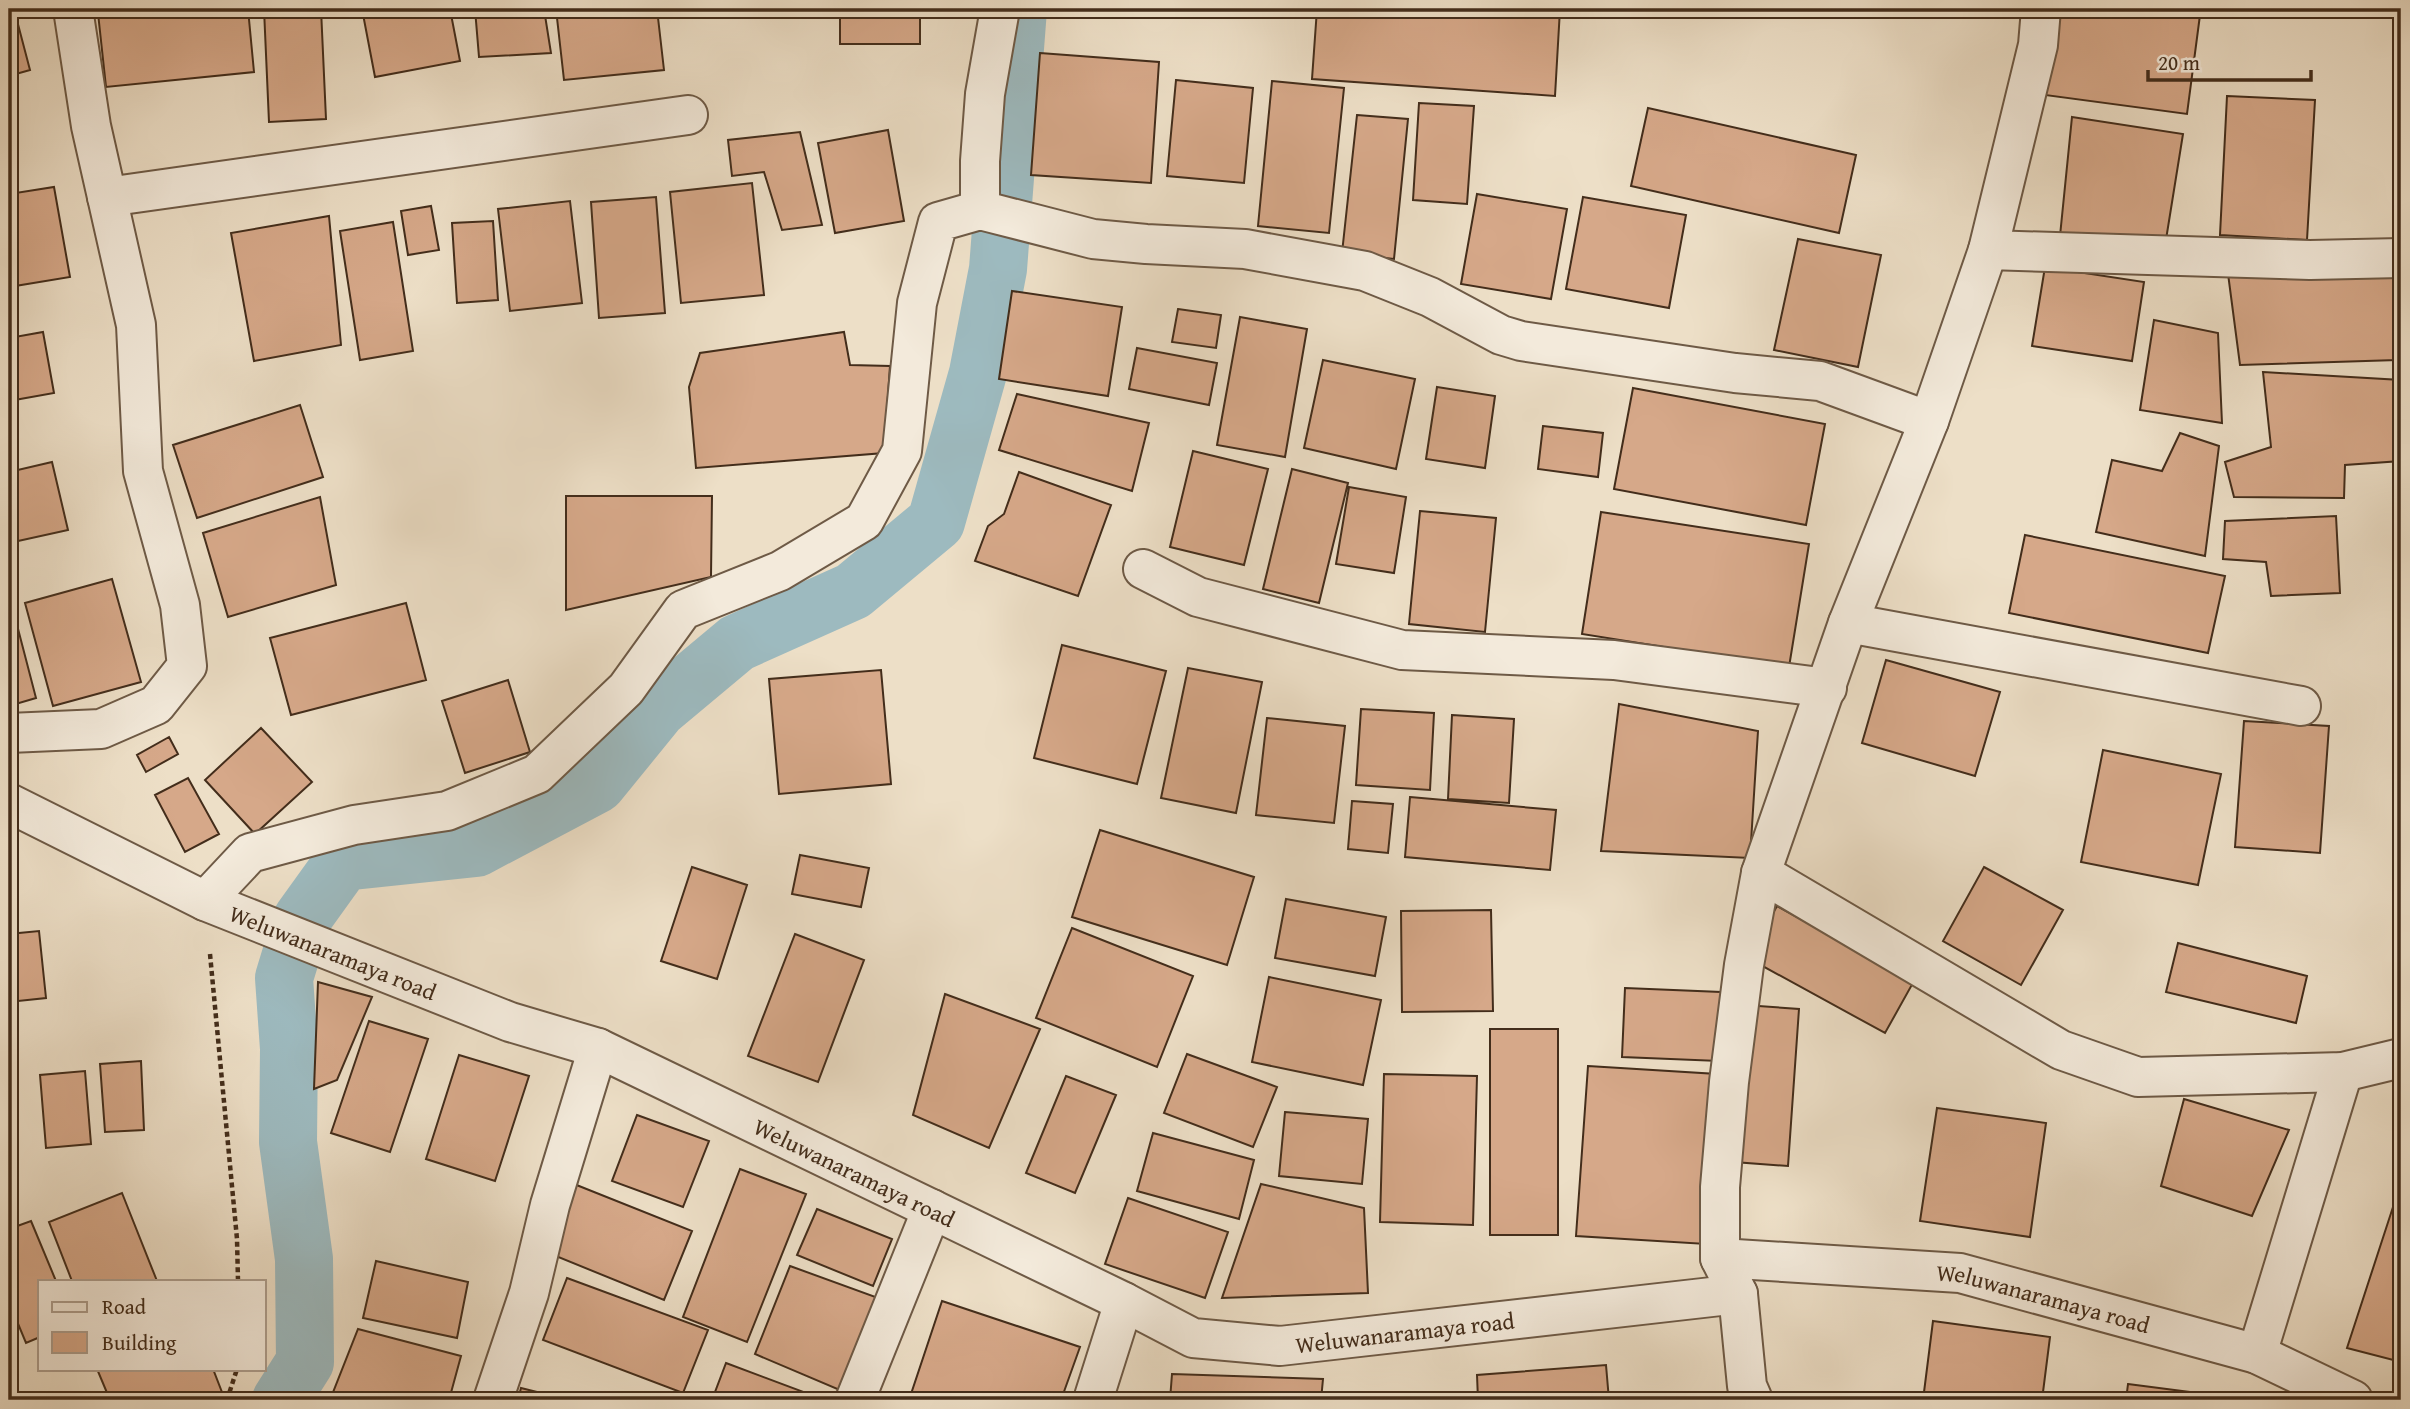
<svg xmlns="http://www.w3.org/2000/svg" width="2410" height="1409" font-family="'Gentium Book Plus',serif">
<rect width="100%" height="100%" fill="#eddfc7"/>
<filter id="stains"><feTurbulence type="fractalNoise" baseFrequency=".00286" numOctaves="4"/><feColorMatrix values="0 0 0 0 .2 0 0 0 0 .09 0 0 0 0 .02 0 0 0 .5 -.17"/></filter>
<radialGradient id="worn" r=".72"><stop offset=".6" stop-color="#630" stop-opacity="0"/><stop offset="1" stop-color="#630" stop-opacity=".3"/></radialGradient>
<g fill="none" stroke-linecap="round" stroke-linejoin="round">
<!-- canal -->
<path stroke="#9dbabf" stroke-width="58" d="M 281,1400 L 305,1362 L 304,1259 L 288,1142 L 289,1049 L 284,978 L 302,919 L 343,862 L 476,848 L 597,784 L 658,709 L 737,643 L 853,591 L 936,522 L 978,373 L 998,269 L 1018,9"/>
</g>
<!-- building -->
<path fill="#d6a889" stroke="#432d1b" stroke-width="2" d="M 9,9 L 14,9 L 30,70 L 9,76 Z
M 140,9 L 248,9 L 254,72 L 106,87 L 98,13 Z
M 264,9 L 321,9 L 326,119 L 269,122 Z
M 362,9 L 450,9 L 460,61 L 375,77 Z
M 475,9 L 544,9 L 551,53 L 479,57 Z
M 556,9 L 657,9 L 664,70 L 564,80 Z
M 840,9 L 920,9 L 920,44 L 840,44 Z
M 1091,9 L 1159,9 L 1158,18 L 1090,14 Z
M 1317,9 L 1560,9 L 1555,96 L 1312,79 Z
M 2057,9 L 2156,9 L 2200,15 L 2187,114 L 2045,95 Z
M 1040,53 L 1159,62 L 1151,183 L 1031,175 Z
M 1176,80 L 1253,88 L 1244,183 L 1167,176 Z
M 1272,81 L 1344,88 L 1329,233 L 1258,226 Z
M 2227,96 L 2315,100 L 2307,240 L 2220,235 Z
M 1419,103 L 1474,106 L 1467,204 L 1413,200 Z
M 1648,108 L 1856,155 L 1839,233 L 1631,186 Z
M 1357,115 L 1408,119 L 1394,259 L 1342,253 Z
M 2072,117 L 2183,134 L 2164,252 L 2060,236 Z
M 888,130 L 904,221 L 835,233 L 818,143 Z
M 800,132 L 822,225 L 782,230 L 764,172 L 732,176 L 728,140 Z
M 752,183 L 764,295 L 681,303 L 670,192 Z
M 54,187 L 70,277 L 9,287 L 9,194 Z
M 1477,194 L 1567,209 L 1551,299 L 1461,284 Z
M 656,197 L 665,313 L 599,318 L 591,202 Z
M 1583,197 L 1686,215 L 1669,308 L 1566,289 Z
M 570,201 L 582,303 L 510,311 L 498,209 Z
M 431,206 L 439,250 L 408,255 L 401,211 Z
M 329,216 L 341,345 L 254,361 L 231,233 Z
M 493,221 L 498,300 L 457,303 L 452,223 Z
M 393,222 L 413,351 L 360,360 L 340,231 Z
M 1798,239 L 1881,255 L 1858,367 L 1774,350 Z
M 2227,266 L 2401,278 L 2397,360 L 2240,365 Z
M 2045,267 L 2144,282 L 2132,361 L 2032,346 Z
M 1012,291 L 1122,307 L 1108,396 L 999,379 Z
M 1178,309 L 1221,315 L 1216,348 L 1172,342 Z
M 1240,317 L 1307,329 L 1285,457 L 1217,445 Z
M 2154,320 L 2218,333 L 2222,423 L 2140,410 Z
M 43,332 L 54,393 L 9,401 L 9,338 Z
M 844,332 L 850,365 L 890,366 L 884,453 L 696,468 L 689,387 L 700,353 Z
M 1137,348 L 1217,363 L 1209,405 L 1129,389 Z
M 1323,360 L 1415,379 L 1396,469 L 1304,448 Z
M 2263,372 L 2401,380 L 2401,461 L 2345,465 L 2344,498 L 2234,497 L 2225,462 L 2271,447 Z
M 1437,387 L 1495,396 L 1485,468 L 1426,459 Z
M 1633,388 L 1825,424 L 1806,525 L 1614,489 Z
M 1017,394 L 1149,423 L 1132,491 L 999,450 Z
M 300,405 L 323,477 L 197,518 L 173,445 Z
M 1543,426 L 1603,433 L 1598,477 L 1538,469 Z
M 2180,433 L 2219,446 L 2205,556 L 2096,532 L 2112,460 L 2162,471 Z
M 1193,451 L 1268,469 L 1244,565 L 1170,547 Z
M 52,462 L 68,530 L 9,543 L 9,472 Z
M 1292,469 L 1348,483 L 1319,603 L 1263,589 Z
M 1019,472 L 1111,505 L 1078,596 L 975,561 L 988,526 L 1004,514 Z
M 1349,487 L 1406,497 L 1394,573 L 1336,564 Z
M 566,496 L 712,496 L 711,577 L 566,610 Z
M 320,497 L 336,585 L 228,617 L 203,533 Z
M 1420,511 L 1496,518 L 1485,632 L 1409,624 Z
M 1601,512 L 1809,544 L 1789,667 L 1582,634 Z
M 2336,516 L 2340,593 L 2271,596 L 2266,562 L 2223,559 L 2225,521 Z
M 2025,535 L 2225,576 L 2208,653 L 2009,613 Z
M 112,579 L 141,682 L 53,706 L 25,603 Z
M 10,598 L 36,698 L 9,706 L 9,599 Z
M 406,603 L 426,680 L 291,715 L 270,638 Z
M 1062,645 L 1166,671 L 1137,784 L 1034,758 Z
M 1886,660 L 2000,692 L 1975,776 L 1862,743 Z
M 1188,668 L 1262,682 L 1236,813 L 1161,798 Z
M 881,670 L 891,784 L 779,794 L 769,679 Z
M 508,680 L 530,752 L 465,773 L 442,701 Z
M 1619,704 L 1758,731 L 1750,858 L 1601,851 Z
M 1361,709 L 1434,713 L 1430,790 L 1356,785 Z
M 1452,715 L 1514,719 L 1509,803 L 1448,799 Z
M 1267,718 L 1345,726 L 1334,823 L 1256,815 Z
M 2244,721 L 2329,726 L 2320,853 L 2235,847 Z
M 261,728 L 312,782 L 255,834 L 205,780 Z
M 169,737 L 178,754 L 146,772 L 137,755 Z
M 2103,750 L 2221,774 L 2198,885 L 2081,862 Z
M 188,778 L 219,834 L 185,852 L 155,795 Z
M 1410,797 L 1556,810 L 1550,870 L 1405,857 Z
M 1352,801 L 1393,804 L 1388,853 L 1348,849 Z
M 1100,830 L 1254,877 L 1227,965 L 1072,917 Z
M 800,855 L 869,868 L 861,907 L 792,894 Z
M 692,867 L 747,885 L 717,979 L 661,961 Z
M 1984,867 L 2063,910 L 2021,985 L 1943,941 Z
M 1286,899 L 1386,917 L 1375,976 L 1275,958 Z
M 1777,906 L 1914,981 L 1885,1033 L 1748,958 Z
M 1491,910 L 1493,1011 L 1402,1012 L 1401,911 Z
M 1072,928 L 1193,976 L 1157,1067 L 1036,1018 Z
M 39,931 L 46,998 L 9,1002 L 9,934 Z
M 795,934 L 864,960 L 818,1082 L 748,1056 Z
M 2178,943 L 2307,976 L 2296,1023 L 2166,992 Z
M 1269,977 L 1381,1000 L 1363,1085 L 1252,1062 Z
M 318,982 L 372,997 L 337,1080 L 314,1089 Z
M 1625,988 L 1721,992 L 1719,1061 L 1622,1057 Z
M 945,994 L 1040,1029 L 989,1148 L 913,1115 Z
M 1744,1005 L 1799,1009 L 1788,1166 L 1734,1162 Z
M 369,1021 L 428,1039 L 390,1152 L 331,1133 Z
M 1490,1029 L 1558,1029 L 1558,1235 L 1490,1235 Z
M 1187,1054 L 1277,1087 L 1253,1147 L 1164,1113 Z
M 459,1055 L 529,1076 L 495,1181 L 426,1159 Z
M 141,1061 L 144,1130 L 105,1132 L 100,1064 Z
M 1588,1066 L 1717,1074 L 1706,1244 L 1576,1236 Z
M 85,1071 L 91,1144 L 46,1148 L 40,1075 Z
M 1384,1074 L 1477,1076 L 1473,1225 L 1380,1222 Z
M 1066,1076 L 1116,1095 L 1075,1193 L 1026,1173 Z
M 2184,1099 L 2289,1130 L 2252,1216 L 2161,1186 Z
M 1937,1108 L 2046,1123 L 2030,1237 L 1920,1221 Z
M 1285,1112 L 1368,1119 L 1362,1184 L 1279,1176 Z
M 637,1115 L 709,1141 L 683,1207 L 612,1181 Z
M 1153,1133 L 1254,1160 L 1239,1219 L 1137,1191 Z
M 740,1169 L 806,1194 L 747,1342 L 683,1317 Z
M 574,1184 L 692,1231 L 664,1300 L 546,1252 Z
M 1261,1184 L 1364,1208 L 1368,1293 L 1222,1298 Z
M 122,1193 L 157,1281 L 72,1281 L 49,1222 Z
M 1128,1198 L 1228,1232 L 1205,1298 L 1105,1264 Z
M 2393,1207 L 2401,1208 L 2401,1362 L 2347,1348 Z
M 817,1209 L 892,1239 L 873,1286 L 797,1255 Z
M 31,1221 L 56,1281 L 40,1281 L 40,1337 L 26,1343 L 9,1302 L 9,1229 Z
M 376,1261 L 468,1282 L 457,1338 L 363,1318 Z
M 790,1266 L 881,1299 L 842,1391 L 755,1354 Z
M 567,1278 L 708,1330 L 683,1393 L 543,1340 Z
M 942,1301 L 1080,1347 L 1061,1400 L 909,1400 Z
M 1933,1321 L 2050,1337 L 2042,1400 L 1923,1400 Z
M 358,1329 L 461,1356 L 449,1400 L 330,1400 Z
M 726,1363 L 809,1394 L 807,1400 L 712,1400 Z
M 1606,1365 L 1609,1400 L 1478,1400 L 1477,1375 Z
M 97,1369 L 213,1369 L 225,1400 L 110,1400 Z
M 1172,1374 L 1323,1379 L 1321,1400 L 1170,1400 Z
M 2128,1384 L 2252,1400 L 2126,1400 Z
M 521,1388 L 569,1400 L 518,1400 Z"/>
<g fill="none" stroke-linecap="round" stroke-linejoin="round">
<!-- minor casing -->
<g stroke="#6e5a46" stroke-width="42">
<g id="minor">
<path d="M 107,197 L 688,115"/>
<path d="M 980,210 L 980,161 L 985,94 L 1000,9"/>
<path d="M 1988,250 L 2310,260 L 2401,258"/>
<path d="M 1143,569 L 1198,597 L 1402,650 L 1614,660 L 1827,688"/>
<path d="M 1848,623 L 2301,706"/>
<path d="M 9,733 L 101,729 L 156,705 L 187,666 L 180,605 L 143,471 L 136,325 L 91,126 L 73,9"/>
<path id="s1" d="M 9,803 L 205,901 L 510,1022 L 598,1048 L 1124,1302 L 1193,1338 L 1280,1346 L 1738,1294"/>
<path d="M 1761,873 L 2061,1050 L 2138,1077 L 2343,1072 L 2401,1058"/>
<path d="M 205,901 L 250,853 L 354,825 L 447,811 L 537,774 L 626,689 L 683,610 L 780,571 L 864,521 L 902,451 L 917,303 L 938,222 L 980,210 L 1093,239 L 1146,244 L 1245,249 L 1365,271 L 1430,297 L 1501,335 L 1521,341 L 1735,373 L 1820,381 L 1929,421"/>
<path id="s2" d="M 1720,1258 L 1960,1273 L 2257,1354 L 2353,1400"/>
<path d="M 2257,1354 L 2343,1072"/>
<path d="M 493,1400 L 529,1293 L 550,1205 L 598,1048"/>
<path d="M 855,1400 L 932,1209"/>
<path d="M 1093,1400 L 1124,1302"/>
<path d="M 1753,1400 L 1747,1386 L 1738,1294 L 1720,1258 L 1720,1187 L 1729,1082 L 1744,965 L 1761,873 L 1848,623 L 1929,421 L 1988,250 L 2038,45 L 2041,9"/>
</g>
</g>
<!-- path -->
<path stroke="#432d1b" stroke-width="4.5" stroke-dasharray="5 3.5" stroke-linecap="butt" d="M 210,954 L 237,1239 L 238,1281
M 227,1400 L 237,1369"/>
<!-- minor -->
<use href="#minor" stroke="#f3eadb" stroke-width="38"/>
</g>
<g text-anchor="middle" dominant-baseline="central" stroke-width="5" stroke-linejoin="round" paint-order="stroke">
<!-- street labels -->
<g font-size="23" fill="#432d1b" stroke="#f3eadb">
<text stroke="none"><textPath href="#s1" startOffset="357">Weluwanaramaya road</textPath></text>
<text stroke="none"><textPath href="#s1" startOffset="924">Weluwanaramaya road</textPath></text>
<text stroke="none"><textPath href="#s2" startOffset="327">Weluwanaramaya road</textPath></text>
<text stroke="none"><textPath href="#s1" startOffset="1514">Weluwanaramaya road</textPath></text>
</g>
</g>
<!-- margin -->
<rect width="2410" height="1409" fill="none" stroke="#eddfc7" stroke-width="35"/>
<rect x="10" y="10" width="2389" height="1388" fill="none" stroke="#432d1b" stroke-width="3.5"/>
<rect x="18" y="18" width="2375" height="1374" fill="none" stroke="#432d1b" stroke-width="2"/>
<!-- legend -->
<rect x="38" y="1280" width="228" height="91" fill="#f3eadb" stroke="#ad9e8e" stroke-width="2"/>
<rect x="52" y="1302" width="35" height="10" fill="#f3eadb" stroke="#ad9e8e" stroke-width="2"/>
<text x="102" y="1314" font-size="21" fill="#432d1b">Road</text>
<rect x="52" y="1332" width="35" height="21" fill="#d6a889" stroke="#ad9e8e" stroke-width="2"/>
<text x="102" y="1350" font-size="21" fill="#432d1b">Building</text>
<!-- scale -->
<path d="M2148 70v10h163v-10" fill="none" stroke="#432d1b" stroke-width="3.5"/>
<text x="2158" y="70" font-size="21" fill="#432d1b" stroke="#f3eadb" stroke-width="5" paint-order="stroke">20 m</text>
<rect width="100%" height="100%" filter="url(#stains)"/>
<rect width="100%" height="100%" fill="url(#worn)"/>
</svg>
